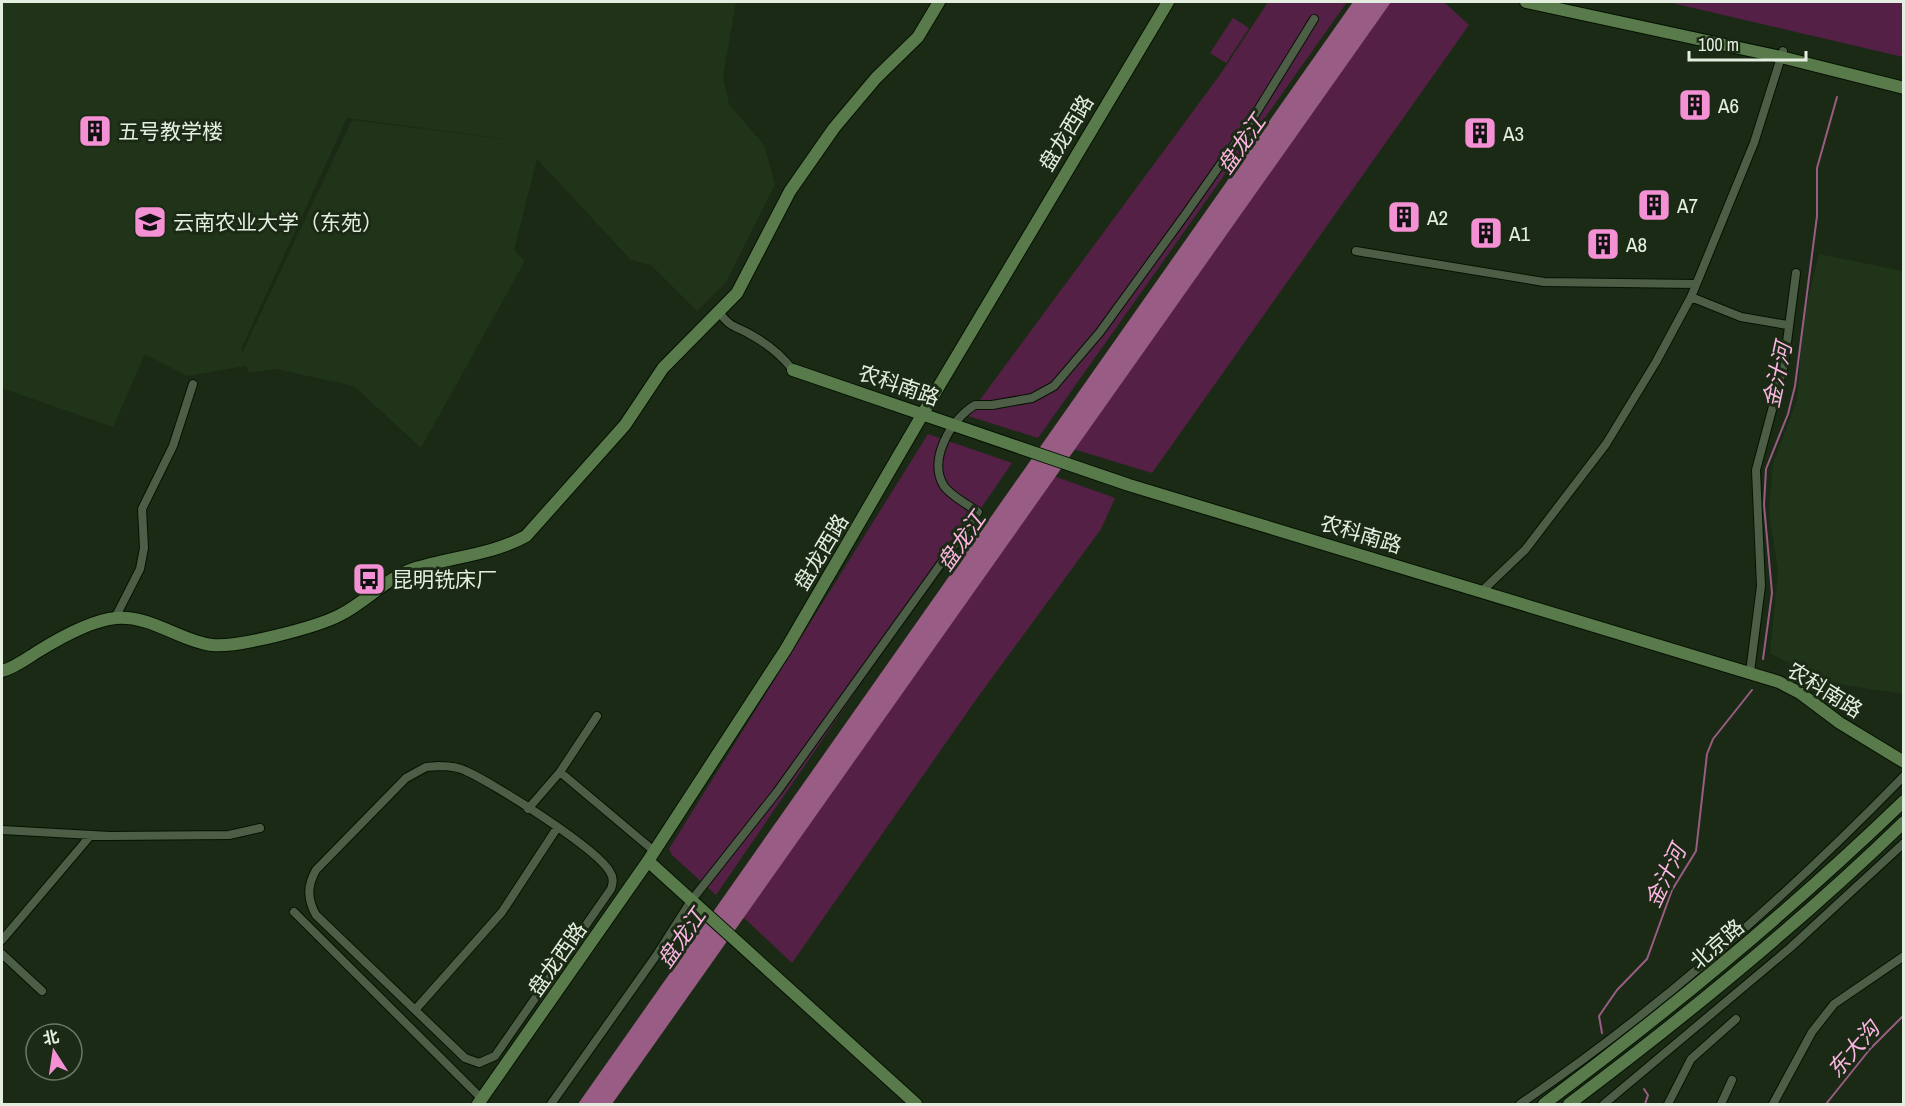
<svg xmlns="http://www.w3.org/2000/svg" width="1905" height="1106" font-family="'Archivo Narrow','Noto Sans SC',sans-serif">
<rect width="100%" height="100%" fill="#1b2a15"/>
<!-- built -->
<path fill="#203419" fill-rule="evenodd" d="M 2,2 L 736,2 L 723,76 L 729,104 L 764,145 L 775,184 L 726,282 L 697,311 L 651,265 L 631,260 L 537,159 L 514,250 L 525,261 L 421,448 L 354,386 L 276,369 L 249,373 L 246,366 L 187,376 L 145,354 L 113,427 L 2,388 ZM 347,118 L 521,141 L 352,120 L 242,353 L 241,349 Z
M 1819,254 L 1903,271 L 1903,694 L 1825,682 L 1770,653 L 1778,571 L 1769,511 L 1773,464 L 1797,400 L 1803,320 Z"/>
<!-- green -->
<path fill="#552046" d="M 1268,2 L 1347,2 L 1038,438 L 968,416 L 1222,72 Z
M 1386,2 L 1444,2 L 1469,25 L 1152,473 L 1070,448 Z
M 1668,2 L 1903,2 L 1903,57 Z
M 1233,18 L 1249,28 L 1226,63 L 1210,53 Z
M 928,434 L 1012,463 L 716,895 L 672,855 L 669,849 Z
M 1051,475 L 1115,498 L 1101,529 L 980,694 L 792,963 L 741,915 Z"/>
<!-- water -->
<path fill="#995d85" d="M 1353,2 L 1391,2 L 612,1104 L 578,1104 Z"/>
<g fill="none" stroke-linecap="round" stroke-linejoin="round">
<!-- stream -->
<path stroke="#995d85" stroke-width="2" d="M 1763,659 L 1772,593 L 1764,505 L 1766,469 L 1788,414 L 1795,386 L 1817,216 L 1817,168 L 1837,97
M 1602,1033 L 1599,1016 L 1617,990 L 1647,959 L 1672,890 L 1696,851 L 1707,754 L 1713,739 L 1752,690
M 1644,1089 L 1648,1095 L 1645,1104
M 1826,1104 L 1870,1049 L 1904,1015"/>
<!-- street casing -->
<g stroke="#051202" stroke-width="10">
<path id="street" d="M 1356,251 L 1544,282 L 1696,284
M 1691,297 L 1741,317 L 1787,325
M 719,312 C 731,329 737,326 753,336 C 769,345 782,356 793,370
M 1482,591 L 1525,550 L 1606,444 L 1656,362 L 1691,297 L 1754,143 L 1783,51
M 115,618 L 140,569 L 144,548 L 142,509 L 173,446 L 193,384
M 1750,672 L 1761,586 L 1756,470 L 1784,365 L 1796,273
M 439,766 C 449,766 458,767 466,771 C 493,783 598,849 610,872 C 614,878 613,883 611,889 L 495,1056 L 479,1063 L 465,1058 L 316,915 C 307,899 307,886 316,870 L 406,778 L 426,767 Z
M 560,772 L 654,851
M 528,809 L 560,772 L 597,716
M 2,830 L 110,836 L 229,835 L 260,828
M 294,912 L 482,1099
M 2,940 L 91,835
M 2,954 L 42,991
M 415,1010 L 502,912 L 557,828
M 551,1104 L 658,953 L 691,901 L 777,792 L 978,512 C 967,504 951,496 944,486 C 927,460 952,418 975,405 L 992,405 L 1032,398 L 1054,386 L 1100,332 L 1185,215 L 1253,118 L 1314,19
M 1520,1104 C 1659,1010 1787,896 1904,776
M 1604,1104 L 1790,948 L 1904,843
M 1668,1104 L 1691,1059 L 1736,1019
M 1721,1104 L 1732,1080
M 1773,1104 L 1812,1032 L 1834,1004 L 1904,956"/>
</g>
<!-- secondary casing -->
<g stroke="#051202" stroke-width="14">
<path id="secondary" d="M 1526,2 L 1781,57 L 1904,88
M 793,370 L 1129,485 L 1779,682 L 1800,693 L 1840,723 L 1904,762
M 2,671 C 14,668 26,659 37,652 C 58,639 92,620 116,618 C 151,615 180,641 212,645 C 237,648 317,627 340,615 C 366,602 385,579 413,569 C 450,557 492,555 526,536 L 625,425 L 663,368 L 737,293 L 790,191 L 834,128 L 876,78 L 918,37 L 939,2
M 648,861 L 916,1104
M 478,1104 L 648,861 L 786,649 L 939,386 L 1168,2
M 1544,1104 C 1670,1010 1791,910 1904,801
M 1569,1104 C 1686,1016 1799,924 1904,822"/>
</g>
<!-- street -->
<use href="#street" stroke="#4d5e47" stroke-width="8"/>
<!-- secondary -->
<use href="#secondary" stroke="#597b4c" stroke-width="12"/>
</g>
<!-- icons -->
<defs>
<g id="building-square" transform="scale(1.725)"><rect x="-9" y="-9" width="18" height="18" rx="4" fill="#f491d4" stroke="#1b2a15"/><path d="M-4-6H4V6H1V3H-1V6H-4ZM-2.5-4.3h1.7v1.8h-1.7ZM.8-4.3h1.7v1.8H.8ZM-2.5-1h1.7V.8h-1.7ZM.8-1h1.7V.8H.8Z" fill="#111"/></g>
<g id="university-square" transform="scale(1.725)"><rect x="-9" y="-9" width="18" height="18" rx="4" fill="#f491d4" stroke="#1b2a15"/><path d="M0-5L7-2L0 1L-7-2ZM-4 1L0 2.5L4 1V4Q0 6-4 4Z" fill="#111"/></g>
<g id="bus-square" transform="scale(1.725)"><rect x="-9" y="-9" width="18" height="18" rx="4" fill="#f491d4" stroke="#1b2a15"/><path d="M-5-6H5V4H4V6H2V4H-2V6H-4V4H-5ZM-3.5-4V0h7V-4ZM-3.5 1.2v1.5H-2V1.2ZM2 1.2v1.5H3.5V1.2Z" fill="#111"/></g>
</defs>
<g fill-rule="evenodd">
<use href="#building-square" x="1695" y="105"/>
<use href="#building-square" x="95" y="131"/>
<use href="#building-square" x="1480" y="133"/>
<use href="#building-square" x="1654" y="205"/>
<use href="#building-square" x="1404" y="217"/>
<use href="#university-square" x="150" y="222"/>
<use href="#building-square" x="1486" y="233"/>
<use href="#building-square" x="1603" y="244"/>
<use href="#bus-square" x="369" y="579"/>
</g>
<g text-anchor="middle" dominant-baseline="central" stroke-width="6" stroke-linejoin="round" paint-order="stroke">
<!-- poi labels -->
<g font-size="21" fill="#e4eee0" stroke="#1b2a15" text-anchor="start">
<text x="1718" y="105">A6</text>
<text x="118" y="131">五号教学楼</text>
<text x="1503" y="133">A3</text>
<text x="1677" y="205">A7</text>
<text x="1427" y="217">A2</text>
<text x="173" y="222">云南农业大学（东苑）</text>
<text x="1509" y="233">A1</text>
<text x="1626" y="244">A8</text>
<text x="392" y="579">昆明铣床厂</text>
</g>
<!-- street labels -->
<g font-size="21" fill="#e4eee0" stroke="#1b2a15">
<text transform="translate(1066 133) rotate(-59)">盘龙西路</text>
<text transform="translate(899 385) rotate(19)">农科南路</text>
<text transform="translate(1361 534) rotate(17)">农科南路</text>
<text transform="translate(821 552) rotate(-59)">盘龙西路</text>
<text transform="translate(1825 690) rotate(32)">农科南路</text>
<text transform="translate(1717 944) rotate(-41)">北京路</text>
<text transform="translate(557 959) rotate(-55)">盘龙西路</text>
</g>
<!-- water labels -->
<g font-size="22" font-style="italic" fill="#fcb5e3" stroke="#1b2a15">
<text transform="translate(1241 144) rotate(-55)">盘龙江</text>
<text transform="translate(1777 375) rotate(-78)">金汁河</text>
<text transform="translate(961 541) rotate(-55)">盘龙江</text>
<text transform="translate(1665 876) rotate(-65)">金汁河</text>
<text transform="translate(681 938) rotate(-55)">盘龙江</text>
<text transform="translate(1853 1049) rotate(-49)">东大沟</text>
</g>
</g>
<!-- border -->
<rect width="1905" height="1106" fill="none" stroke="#e4eee0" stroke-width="6"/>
<!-- north arrow -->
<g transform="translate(54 1052) rotate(348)"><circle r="28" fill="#1b2a15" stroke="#6b7866" stroke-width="1.5"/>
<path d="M0-4.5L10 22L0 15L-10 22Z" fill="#f491d4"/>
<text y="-9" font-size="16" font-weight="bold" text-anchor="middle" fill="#e4eee0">北</text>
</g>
<!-- scale -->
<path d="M1689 51v9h117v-9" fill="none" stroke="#e4eee0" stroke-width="3"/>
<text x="1698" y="51" font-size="18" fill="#e4eee0" stroke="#1b2a15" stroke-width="4.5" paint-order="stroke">100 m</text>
</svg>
